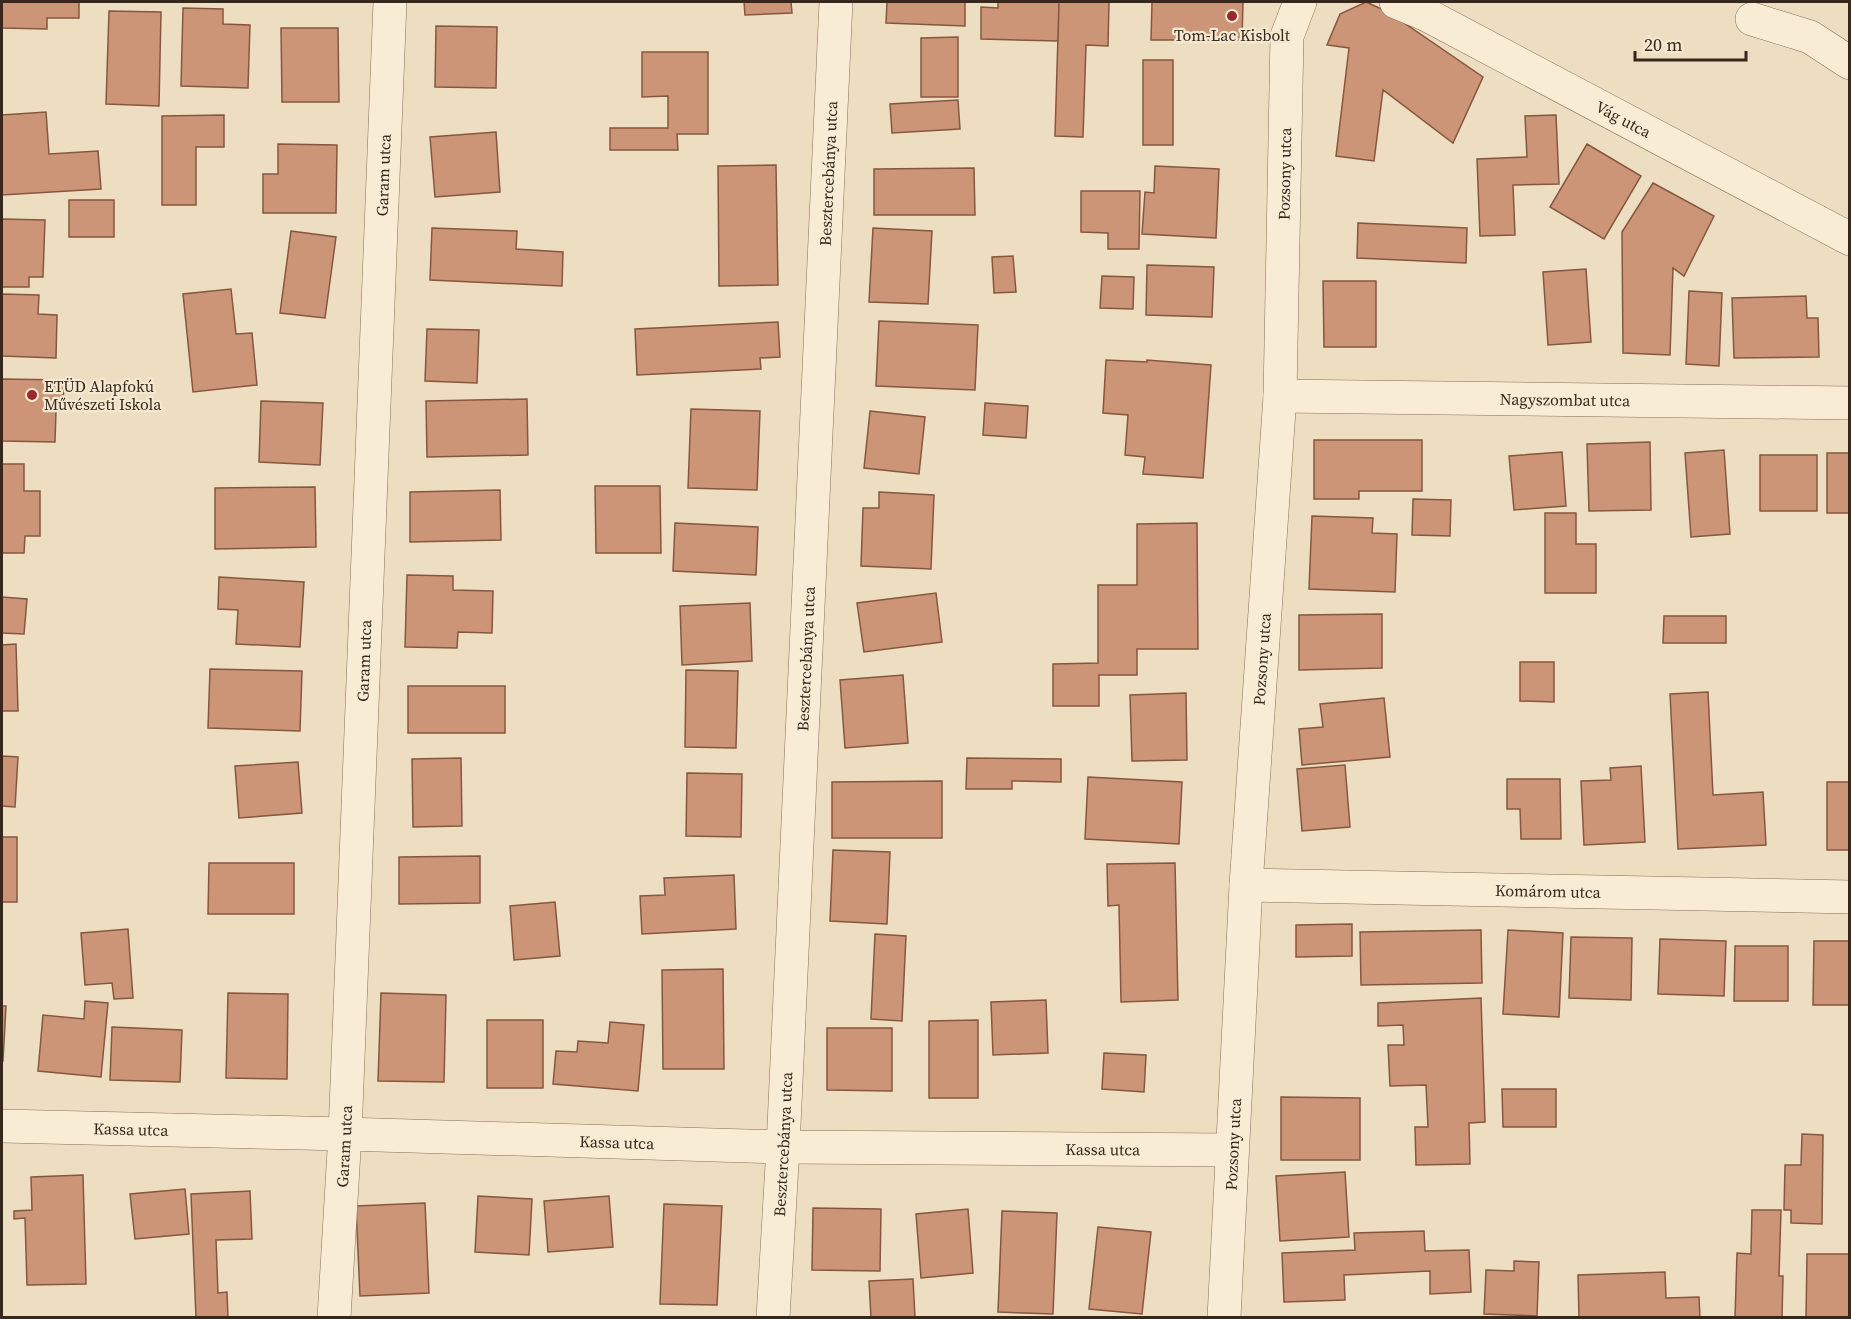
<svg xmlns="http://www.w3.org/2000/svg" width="1851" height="1319" font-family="'Source Serif 4',serif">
<rect width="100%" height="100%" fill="#eedec1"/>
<!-- building -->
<path fill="#cc9577" stroke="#86573e" stroke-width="1.5" d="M 2,2 L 79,2 L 79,18 L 47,18 L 47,29 L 2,28 Z
M 744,2 L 791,2 L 792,13 L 745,15 Z
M 887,2 L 965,2 L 965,26 L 886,23 Z
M 998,2 L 1059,2 L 1058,41 L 981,39 L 981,7 L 998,8 Z
M 1059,2 L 1109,2 L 1108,46 L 1086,45 L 1083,137 L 1055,136 Z
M 1152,2 L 1243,2 L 1242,40 L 1151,40 Z
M 1366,2 L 1388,12 L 1483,77 L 1453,143 L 1383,90 L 1374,161 L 1336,156 L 1349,48 L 1327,45 L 1340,14 Z
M 183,8 L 223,9 L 223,24 L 250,25 L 248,88 L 181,86 Z
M 109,11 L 161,12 L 159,106 L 106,104 Z
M 436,26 L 497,27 L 496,88 L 435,87 Z
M 281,28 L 338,28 L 339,102 L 282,102 Z
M 958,37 L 958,97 L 921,97 L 921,38 Z
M 642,52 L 708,52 L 708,134 L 677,134 L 678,150 L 610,150 L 610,128 L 668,128 L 668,96 L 642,97 Z
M 1143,60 L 1173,60 L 1173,145 L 1143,145 Z
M 958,100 L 960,129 L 892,133 L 890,104 Z
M 46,112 L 49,154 L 98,151 L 101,189 L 2,195 L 2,115 Z
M 224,115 L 224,147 L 196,147 L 196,205 L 162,205 L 162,116 Z
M 1556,115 L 1559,184 L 1513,185 L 1515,235 L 1480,236 L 1477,159 L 1527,157 L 1525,116 Z
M 496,132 L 500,192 L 435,197 L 430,137 Z
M 278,144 L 337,145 L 336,213 L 263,213 L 263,174 L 278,174 Z
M 1587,144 L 1641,176 L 1604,239 L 1550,207 Z
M 776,165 L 778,285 L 719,286 L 718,166 Z
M 1155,166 L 1219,169 L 1216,238 L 1142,234 L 1145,192 L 1154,193 Z
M 974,168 L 975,215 L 874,215 L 874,169 Z
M 1653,183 L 1714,216 L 1684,276 L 1673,268 L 1670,355 L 1623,353 L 1622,232 Z
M 1081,191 L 1140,191 L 1139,249 L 1108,249 L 1108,233 L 1081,232 Z
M 69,200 L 114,200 L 114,237 L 69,237 Z
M 2,219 L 45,220 L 43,277 L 29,277 L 29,287 L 2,287 Z
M 1358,223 L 1467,228 L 1466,263 L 1357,258 Z
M 432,228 L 517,231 L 516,249 L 563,252 L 562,286 L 430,280 Z
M 873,228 L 932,231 L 928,304 L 869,302 Z
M 291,231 L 336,237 L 325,318 L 280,313 Z
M 1013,256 L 1016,292 L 994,293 L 992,257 Z
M 1147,265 L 1214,267 L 1212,317 L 1146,315 Z
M 1586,269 L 1591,342 L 1548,345 L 1543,272 Z
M 1102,276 L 1134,277 L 1133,309 L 1100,308 Z
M 1323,281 L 1376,281 L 1376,347 L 1324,347 Z
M 231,289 L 236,334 L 252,333 L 257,385 L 193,392 L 183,294 Z
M 1689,291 L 1722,293 L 1719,366 L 1686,364 Z
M 2,294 L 39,295 L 38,314 L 57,315 L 56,358 L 2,356 Z
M 1806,296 L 1807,318 L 1818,318 L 1819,357 L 1734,358 L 1732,298 Z
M 879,321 L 978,325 L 975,390 L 876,386 Z
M 778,322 L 780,357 L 760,358 L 761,369 L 637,375 L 635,329 Z
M 427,329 L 479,330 L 477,383 L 425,381 Z
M 1106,360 L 1147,362 L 1147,360 L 1211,365 L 1203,478 L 1143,474 L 1145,457 L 1125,455 L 1128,415 L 1103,413 Z
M 2,379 L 64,380 L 63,411 L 56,411 L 55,442 L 2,441 Z
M 527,399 L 528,455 L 427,457 L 426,401 Z
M 261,401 L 323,403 L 320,465 L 259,462 Z
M 985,403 L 1028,406 L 1026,438 L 983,435 Z
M 691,409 L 760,411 L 757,490 L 688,488 Z
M 870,411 L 925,417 L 919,474 L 864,468 Z
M 1314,440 L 1422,440 L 1422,491 L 1359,491 L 1359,499 L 1314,499 Z
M 1650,442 L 1651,510 L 1589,511 L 1587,444 Z
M 1724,450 L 1730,534 L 1691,537 L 1685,453 Z
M 1562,452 L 1566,506 L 1514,510 L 1509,456 Z
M 1827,453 L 1850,453 L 1850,513 L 1827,513 Z
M 1760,455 L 1817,455 L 1817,511 L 1760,511 Z
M 2,464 L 24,464 L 24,491 L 40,491 L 40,536 L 25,536 L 24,553 L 2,553 Z
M 595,486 L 660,486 L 661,553 L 596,553 Z
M 315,487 L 316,547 L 215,549 L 215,488 Z
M 500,490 L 501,540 L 410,542 L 410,492 Z
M 879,492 L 934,495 L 931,569 L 861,566 L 863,508 L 879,508 Z
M 1413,499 L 1451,500 L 1450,536 L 1412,535 Z
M 1545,513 L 1576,513 L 1576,544 L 1596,544 L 1596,593 L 1545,593 Z
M 1312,516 L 1373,518 L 1372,533 L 1397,534 L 1395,592 L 1309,589 Z
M 675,523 L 758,527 L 756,575 L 673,571 Z
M 1197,523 L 1198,649 L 1137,649 L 1137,675 L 1099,675 L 1099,706 L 1053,706 L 1053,664 L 1098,663 L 1098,585 L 1137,585 L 1137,524 Z
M 407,575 L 453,576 L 453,590 L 493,591 L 492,633 L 458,632 L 457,648 L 405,647 Z
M 219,577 L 304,582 L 300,647 L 236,644 L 238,610 L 218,609 Z
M 936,593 L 942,642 L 864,652 L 857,603 Z
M 2,597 L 27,599 L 24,634 L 2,633 Z
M 750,603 L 752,661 L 682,665 L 680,606 Z
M 1382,614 L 1382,668 L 1299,670 L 1299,615 Z
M 1664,616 L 1726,616 L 1726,643 L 1663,643 Z
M 16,644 L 18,711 L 2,711 L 2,645 Z
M 1520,662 L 1554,662 L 1554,702 L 1520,701 Z
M 210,669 L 302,671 L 300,731 L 208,728 Z
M 686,670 L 738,671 L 736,748 L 685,747 Z
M 903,675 L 908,743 L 845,748 L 840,680 Z
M 408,686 L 505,686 L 505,733 L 408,733 Z
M 1708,692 L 1713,795 L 1763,792 L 1766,845 L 1678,849 L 1670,694 Z
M 1186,693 L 1187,760 L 1132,761 L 1130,695 Z
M 1384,698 L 1390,757 L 1302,765 L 1299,729 L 1323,727 L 1320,704 Z
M 2,756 L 18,757 L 15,807 L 2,806 Z
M 461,758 L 462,826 L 413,827 L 412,759 Z
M 967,758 L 1061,759 L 1061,782 L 1012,781 L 1012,789 L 966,789 Z
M 298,762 L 302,813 L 239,818 L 235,766 Z
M 1345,765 L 1350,827 L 1302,831 L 1297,769 Z
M 1641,766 L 1645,842 L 1584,845 L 1581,781 L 1611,780 L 1610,768 Z
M 687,773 L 742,774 L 741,837 L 686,836 Z
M 1088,777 L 1182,782 L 1179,844 L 1085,839 Z
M 1507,779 L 1560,779 L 1561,839 L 1521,839 L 1520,809 L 1507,809 Z
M 942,781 L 942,838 L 832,838 L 832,782 Z
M 1827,782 L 1850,782 L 1850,850 L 1827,850 Z
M 2,837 L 17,837 L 17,902 L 2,902 Z
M 833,850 L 890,852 L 887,924 L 830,921 Z
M 480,856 L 480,903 L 399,904 L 399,857 Z
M 209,863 L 294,863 L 294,914 L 208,914 Z
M 1175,863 L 1178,1000 L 1121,1002 L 1119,905 L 1108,906 L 1107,864 Z
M 734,875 L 736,929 L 642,934 L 640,896 L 665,895 L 664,878 Z
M 555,902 L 560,956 L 514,960 L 510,906 Z
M 1352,924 L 1352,956 L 1296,957 L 1296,925 Z
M 128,929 L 133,998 L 114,999 L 112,983 L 85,985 L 81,933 Z
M 1481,930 L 1482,983 L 1361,985 L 1360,932 Z
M 1508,930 L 1563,933 L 1559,1017 L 1503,1014 Z
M 875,934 L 906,936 L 902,1021 L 871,1019 Z
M 1571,937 L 1632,938 L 1631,1000 L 1569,998 Z
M 1660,939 L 1726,941 L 1724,996 L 1658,994 Z
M 1814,941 L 1850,941 L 1850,1005 L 1813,1005 Z
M 1735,946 L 1788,946 L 1788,1001 L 1734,1001 Z
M 723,969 L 724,1069 L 663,1069 L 662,970 Z
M 228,993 L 288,994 L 287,1079 L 226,1078 Z
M 381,993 L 446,995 L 444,1082 L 378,1081 Z
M 1481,998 L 1485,1122 L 1469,1123 L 1470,1164 L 1416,1165 L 1415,1127 L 1428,1127 L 1426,1085 L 1390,1086 L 1388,1045 L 1404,1045 L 1403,1025 L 1378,1026 L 1378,1003 Z
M 1046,1000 L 1048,1053 L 993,1055 L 991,1002 Z
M 85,1001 L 108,1003 L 101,1077 L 38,1071 L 43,1015 L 84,1019 Z
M 2,1006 L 6,1006 L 3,1061 L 2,1061 Z
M 487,1020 L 543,1020 L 543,1088 L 487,1088 Z
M 978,1020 L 978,1098 L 929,1098 L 929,1021 Z
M 610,1022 L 644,1025 L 638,1091 L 553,1084 L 556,1051 L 577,1052 L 578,1041 L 608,1043 Z
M 112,1027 L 182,1030 L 180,1082 L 110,1080 Z
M 827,1028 L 892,1028 L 892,1091 L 827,1090 Z
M 1104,1053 L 1146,1055 L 1144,1092 L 1102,1089 Z
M 1502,1089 L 1556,1089 L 1556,1127 L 1503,1127 Z
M 1281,1097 L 1360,1098 L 1360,1160 L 1281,1160 Z
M 1802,1134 L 1823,1135 L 1822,1224 L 1791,1223 L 1791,1210 L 1784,1210 L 1785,1165 L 1801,1165 Z
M 1345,1172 L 1349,1237 L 1280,1241 L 1276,1176 Z
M 83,1175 L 86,1284 L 27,1285 L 25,1218 L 14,1219 L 14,1211 L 32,1210 L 31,1177 Z
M 185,1189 L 189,1234 L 135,1239 L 130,1194 Z
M 250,1191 L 252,1239 L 216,1240 L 218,1293 L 227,1292 L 228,1318 L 196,1318 L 191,1194 Z
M 478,1196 L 532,1199 L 529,1255 L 475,1252 Z
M 609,1196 L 613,1247 L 548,1252 L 544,1201 Z
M 425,1203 L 429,1293 L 360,1296 L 356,1206 Z
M 664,1204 L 722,1206 L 717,1305 L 660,1304 Z
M 813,1208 L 881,1209 L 880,1271 L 812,1270 Z
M 968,1209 L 973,1273 L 921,1278 L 916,1214 Z
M 1752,1210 L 1781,1210 L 1779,1276 L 1783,1276 L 1782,1318 L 1735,1318 L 1737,1253 L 1751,1254 Z
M 1002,1211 L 1057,1213 L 1053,1314 L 998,1312 Z
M 1098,1227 L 1151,1232 L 1142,1314 L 1089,1309 Z
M 1424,1231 L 1425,1251 L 1469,1250 L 1471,1292 L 1430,1294 L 1430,1271 L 1344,1275 L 1345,1300 L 1284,1302 L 1282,1253 L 1355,1250 L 1354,1233 Z
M 1807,1254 L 1850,1254 L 1850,1318 L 1806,1318 Z
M 1514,1261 L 1539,1262 L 1537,1316 L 1484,1314 L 1486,1270 L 1514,1271 Z
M 1665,1272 L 1666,1298 L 1699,1297 L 1700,1318 L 1579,1318 L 1578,1275 Z
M 913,1279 L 915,1318 L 871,1318 L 869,1281 Z"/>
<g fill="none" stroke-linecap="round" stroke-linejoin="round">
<!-- street casing -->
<g stroke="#876f59" stroke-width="34">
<g id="street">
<path id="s1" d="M 1396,2 L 1425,14 L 1850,239"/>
<path d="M 1752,19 L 1810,37 L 1850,63"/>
<path id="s2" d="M 1280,396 L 1850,403"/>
<path id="s3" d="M 1246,885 L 1850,897"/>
<path id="s4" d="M 2,1126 L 345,1134 L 783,1147 L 1231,1150"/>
<path id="s5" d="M 334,1318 L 345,1134 L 390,2"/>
<path id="s6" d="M 773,1318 L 783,1147 L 836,2"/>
<path id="s7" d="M 1224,1318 L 1246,885 L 1280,396 L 1287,36 L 1300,2"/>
</g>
</g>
<!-- street -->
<use href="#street" stroke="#f9ecd4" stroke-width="33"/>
</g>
<!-- markers -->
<g fill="#962930" stroke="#f5e8d0" stroke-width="2">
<circle cx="1232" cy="16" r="6"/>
<circle cx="32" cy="395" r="6"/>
</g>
<g text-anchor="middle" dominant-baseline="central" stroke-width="4.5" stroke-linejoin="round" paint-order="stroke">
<!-- poi labels -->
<g font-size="16" fill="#37281d" stroke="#f5e8d0">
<text x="1232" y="35">Tom-Lac Kisbolt</text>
<text x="44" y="386" text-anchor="start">ETÜD Alapfokú<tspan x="44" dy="18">Művészeti Iskola</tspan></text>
</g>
<!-- street labels -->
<g font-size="16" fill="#37281d" stroke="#f5e8d0">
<text stroke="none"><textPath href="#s1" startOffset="256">Vág utca</textPath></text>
<text stroke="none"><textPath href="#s7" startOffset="1146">Pozsony utca</textPath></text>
<text stroke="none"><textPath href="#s5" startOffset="1144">Garam utca</textPath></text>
<text stroke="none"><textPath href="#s6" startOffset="1146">Besztercebánya utca</textPath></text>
<text stroke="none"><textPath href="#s2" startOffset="285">Nagyszombat utca</textPath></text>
<text stroke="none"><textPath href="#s7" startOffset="660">Pozsony utca</textPath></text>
<text stroke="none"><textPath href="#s5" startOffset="658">Garam utca</textPath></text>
<text stroke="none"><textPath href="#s6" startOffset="660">Besztercebánya utca</textPath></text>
<text stroke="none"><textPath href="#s3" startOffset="302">Komárom utca</textPath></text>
<text stroke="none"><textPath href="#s4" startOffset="129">Kassa utca</textPath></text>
<text stroke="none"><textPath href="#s4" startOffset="615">Kassa utca</textPath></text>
<text stroke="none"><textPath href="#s7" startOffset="174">Pozsony utca</textPath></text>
<text stroke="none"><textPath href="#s5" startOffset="172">Garam utca</textPath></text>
<text stroke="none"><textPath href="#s6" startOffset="174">Besztercebánya utca</textPath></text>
<text stroke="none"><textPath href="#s4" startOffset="1101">Kassa utca</textPath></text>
</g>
</g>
<!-- border -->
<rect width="1851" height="1319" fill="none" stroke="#37281d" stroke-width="6"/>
<!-- scale -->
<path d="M1635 51v9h111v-9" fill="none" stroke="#37281d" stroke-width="3"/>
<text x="1644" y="51" font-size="18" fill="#37281d" stroke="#f5e8d0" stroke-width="4.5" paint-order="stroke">20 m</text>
</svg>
